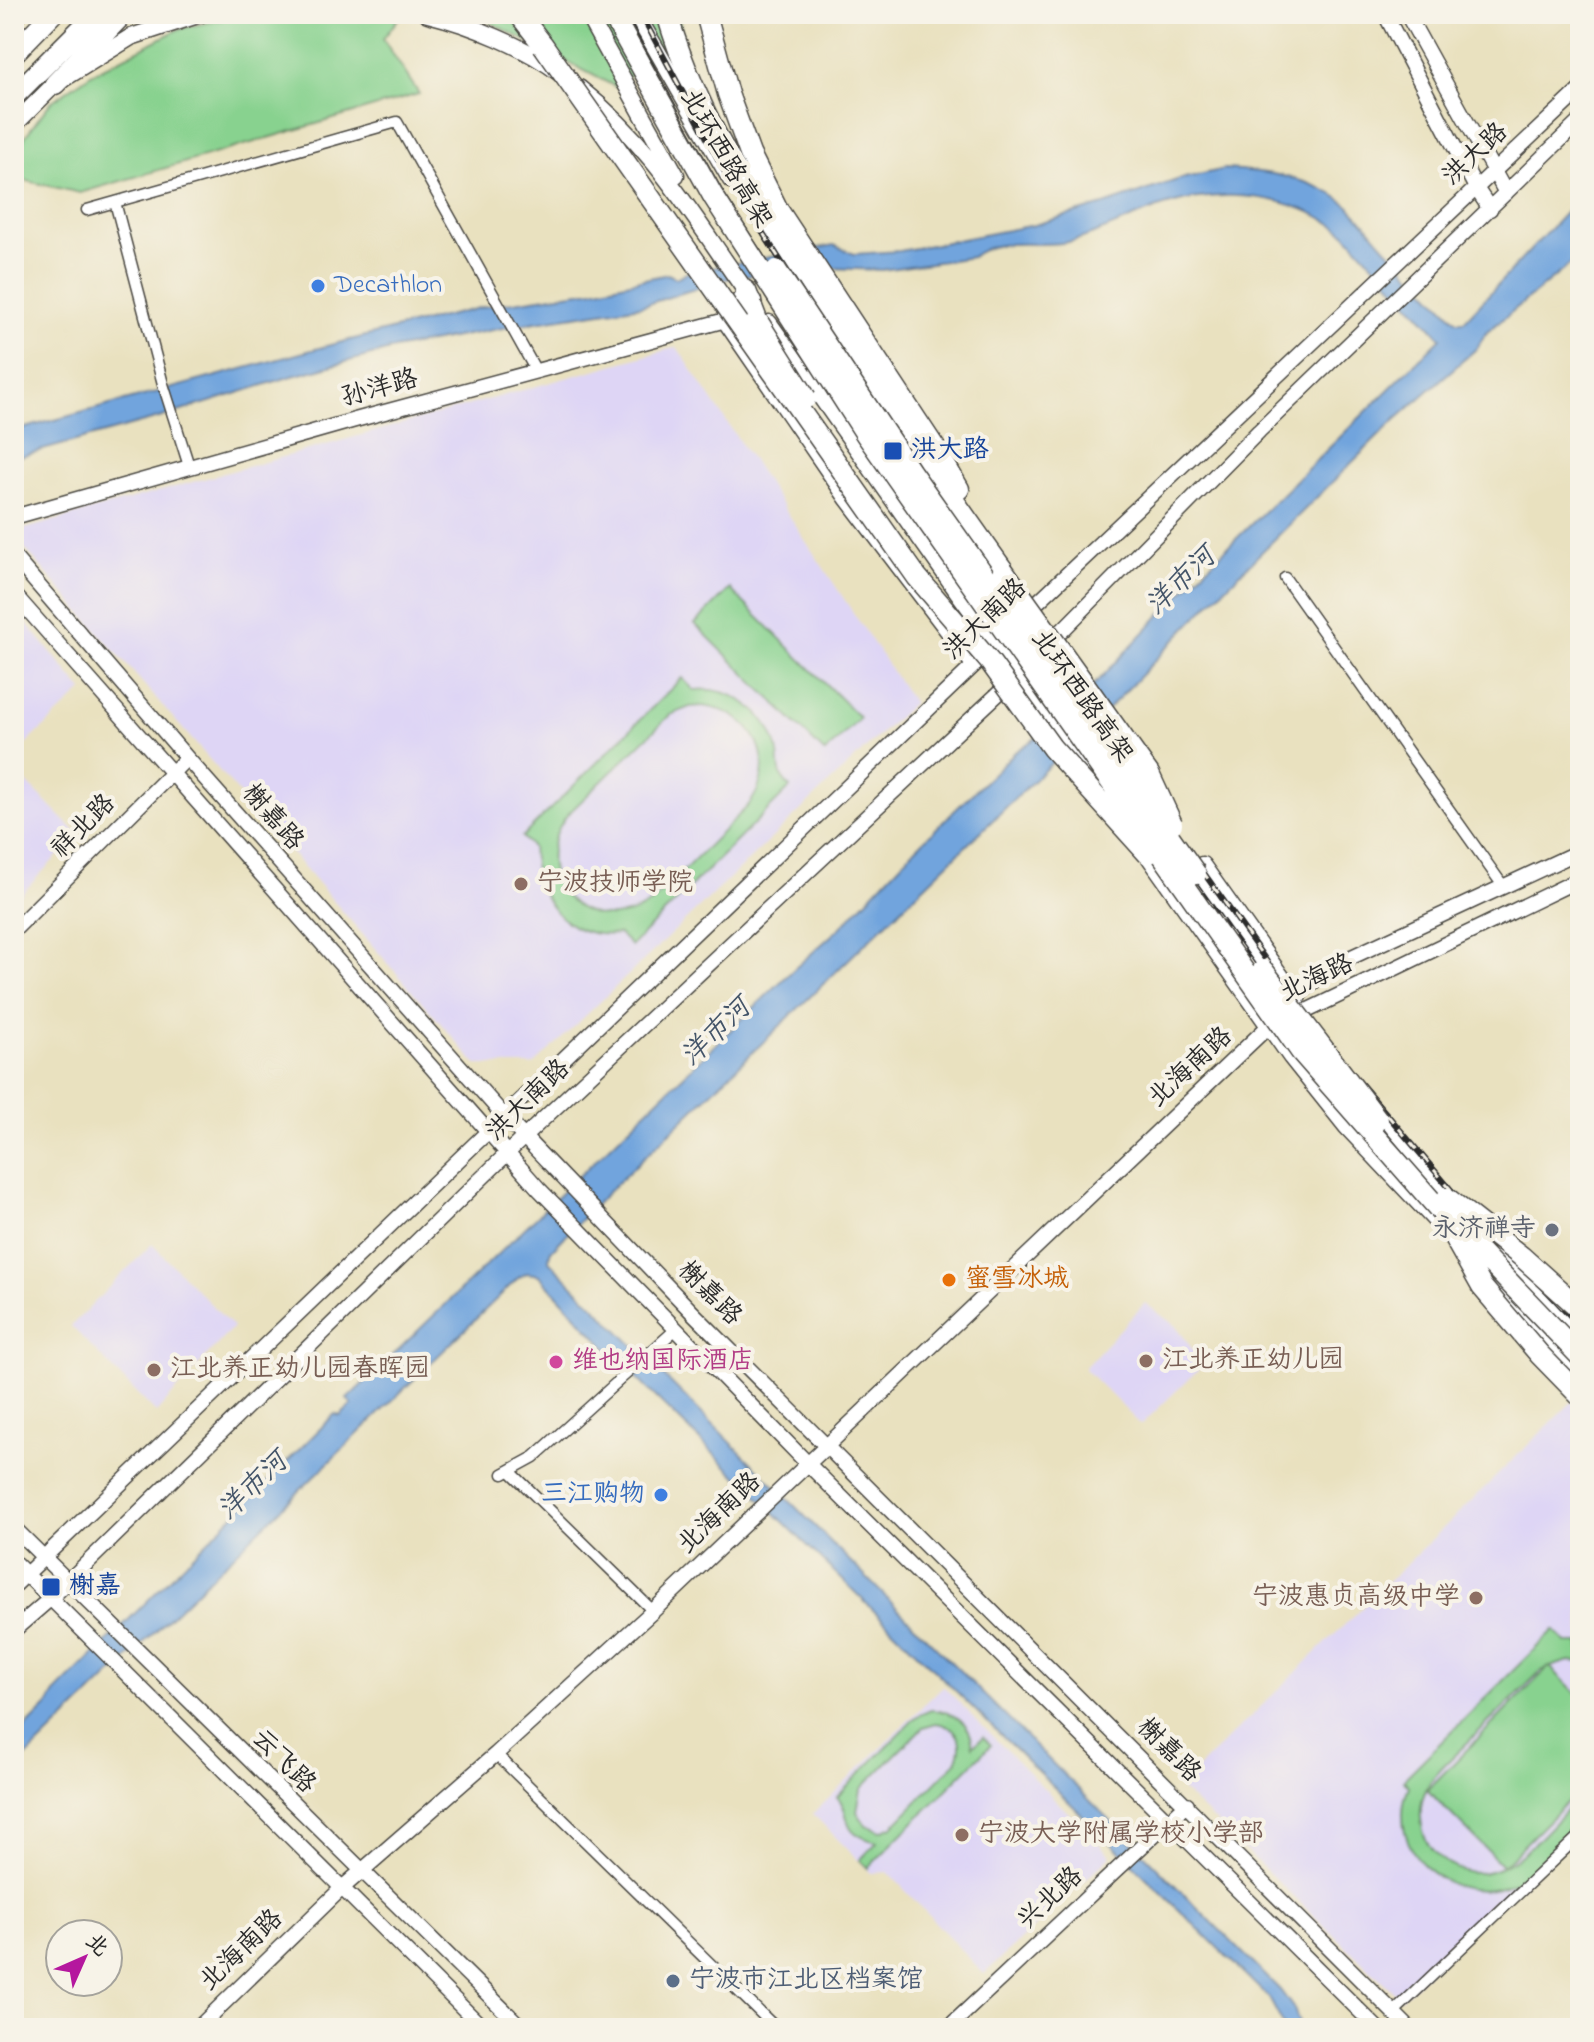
<svg xmlns="http://www.w3.org/2000/svg" width="1594" height="2042" font-family="'Indie Flower','LXGW WenKai TC',sans-serif">
<rect width="100%" height="100%" fill="#f7f3e8"/>
<filter id="ink" filterUnits="userSpaceOnUse"><feTurbulence type="fractalNoise" baseFrequency=".0125" numOctaves="2"/><feDisplacementMap in="SourceGraphic" scale="16" xChannelSelector="R" yChannelSelector="G"/><feConvolveMatrix kernelMatrix="1 2 1 2 8 2 1 2 1" color-interpolation-filters="sRGB"/></filter>
<filter id="wash" filterUnits="userSpaceOnUse"><feTurbulence type="fractalNoise" baseFrequency=".006" numOctaves="4" result="noise"/><feDisplacementMap in="SourceGraphic" scale="32" xChannelSelector="R" yChannelSelector="G"/><feGaussianBlur stdDeviation="1.8" result="paint"/><feColorMatrix in="noise" values="0 0 0 0 0 0 0 0 0 0 0 0 0 0 0 0 0 1.4 0 .05"/><feComposite in="paint" operator="in"/></filter>
<g filter="url(#wash)">
<rect width="100%" height="100%" fill="#e9e1bf"/>
<!-- built -->
<path fill="#ded5f5" d="M 677,347 L 913,703 L 534,1065 L 477,1065 L 14,536 L 14,532 Z
M 14,608 L 83,691 L 14,755 Z
M 14,770 L 78,834 L 14,902 Z
M 152,1244 L 233,1327 L 156,1413 L 71,1326 Z
M 1145,1303 L 1177,1327 L 1203,1365 L 1141,1425 L 1084,1368 Z
M 1573,1401 L 1580,1410 L 1580,1825 L 1401,1999 L 1179,1787 Z
M 943,1686 L 1111,1856 L 984,1974 L 888,1872 L 871,1873 L 813,1814 Z"/>
<!-- green -->
<path fill="#88d28f" stroke="#5a7e5d" stroke-width="2" fill-rule="evenodd" d="M 246,14 L 382,14 L 398,19 L 383,39 L 419,94 L 80,193 L 14,178 L 24,138 L 51,102 L 91,74 L 179,29 Z
M 474,14 L 678,14 L 682,34 L 616,87 Z
M 730,589 L 860,718 L 825,753 L 695,624 Z
M 682,678 L 694,690 C 730,686 762,708 775,741 C 783,763 773,769 790,788 L 631,946 L 619,934 C 563,940 535,897 532,847 L 522,837 ZM 702,706 C 755,711 782,764 747,807 L 651,903 C 586,946 520,875 568,814 L 670,715 L 690,707 Z
M 1554,1630 L 1566,1643 L 1580,1643 L 1580,1662 L 1569,1661 L 1550,1667 L 1580,1697 L 1580,1789 L 1503,1866 L 1427,1790 L 1549,1667 L 1540,1672 C 1515,1697 1490,1721 1465,1745 C 1451,1759 1433,1773 1425,1792 C 1418,1808 1420,1830 1429,1845 C 1437,1857 1448,1866 1463,1871 C 1509,1885 1551,1824 1580,1795 L 1580,1820 C 1565,1835 1531,1875 1513,1883 C 1451,1910 1382,1851 1409,1786 L 1403,1780 Z
M 931,1710 C 954,1711 971,1722 973,1746 L 983,1737 L 991,1745 L 868,1868 L 860,1860 L 877,1842 C 836,1832 854,1814 837,1797 L 917,1716 ZM 936,1723 C 959,1726 965,1742 956,1762 L 893,1826 L 881,1831 L 866,1825 L 857,1812 L 861,1789 L 923,1727 Z"/>
<!-- water -->
<path fill="#71a4dd" stroke="#4e6884" stroke-width="2" d="M 1225,169 C 1261,171 1300,176 1332,194 C 1353,206 1365,224 1380,241 C 1405,269 1431,295 1457,321 L 1464,321 L 1580,197 L 1580,256 L 1486,333 L 1477,348 L 1395,420 L 1208,605 L 1120,697 L 602,1198 L 550,1252 L 549,1261 L 1280,1990 L 1294,2009 L 1301,2028 L 1285,2028 L 1269,1998 L 610,1352 L 539,1275 L 527,1273 L 518,1278 L 14,1769 L 14,1739 L 48,1705 L 55,1693 L 335,1414 L 340,1416 L 352,1405 L 347,1399 L 793,970 L 842,926 L 910,854 L 1014,753 L 1037,737 L 1100,679 L 1181,593 L 1441,338 L 1344,232 C 1292,194 1225,187 1164,206 C 1133,216 1104,232 1073,241 C 1042,250 999,234 972,257 L 882,270 L 801,267 L 726,279 L 641,306 L 529,323 L 394,349 L 289,377 L 159,418 L 14,458 L 14,431 L 334,344 L 487,306 L 593,290 L 668,274 L 676,278 L 685,273 L 834,245 L 854,254 L 900,251 L 1034,225 L 1104,205 L 1180,179 Z"/>
</g>
<g filter="url(#ink)">
<g fill="none" stroke-linecap="round" stroke-linejoin="round">
<!-- street casing -->
<g stroke="#484641" stroke-width="13">
<path id="street" d="M 115,202 L 163,384 L 189,466
M 87,210 L 397,122 L 536,371
M 722,321 L 845,500 L 972,667
M 1285,578 L 1501,883
M 510,1471 L 653,1611
M 503,1474 L 534,1457 L 676,1329
M 496,1754 L 776,2028
M 1394,2012 L 1580,1835"/>
</g>
<!-- secondary casing -->
<g stroke="#484641" stroke-width="17">
<path id="secondary" d="M 1385,14 L 1476,188 L 1490,209
M 1407,14 L 1506,193
M 14,517 L 355,420 L 722,321 L 746,291
M 14,557 L 187,758 L 504,1116 L 692,1312 L 1409,2028
M 14,594 L 538,1188 L 808,1464 L 1377,2028
M 1026,613 L 1580,90
M 1048,645 L 1259,431 L 1580,121
M 14,930 L 187,758
M 1288,1004 L 1330,967 L 1580,851
M 1292,1018 L 1580,879
M 14,1528 L 522,2028
M 14,1562 L 483,2028
M 14,1586 L 989,651
M 14,1630 L 51,1598 L 524,1137 L 1014,679
M 198,2028 L 341,1889 L 496,1754 L 653,1611 L 1275,1020
M 948,2028 L 1187,1804"/>
</g>
<!-- primary casing -->
<g stroke="#484641" stroke-width="19">
<path id="primary" d="M 428,14 C 469,24 527,47 561,74
M 587,14 L 676,175
M 636,14 L 731,180
M 579,88 C 658,151 695,221 753,301
M 14,125 L 55,84 L 131,37 L 201,14
M 769,323 L 960,595 L 1108,799
M 1140,844 L 1291,1057 L 1347,1127 L 1456,1242
M 1202,865 L 1297,999
M 1472,1259 L 1580,1371"/>
</g>
<!-- highway casing -->
<g stroke="#484641" stroke-width="23">
<path id="highway" d="M 519,14 L 543,45
M 667,14 C 699,123 764,221 826,314 C 884,401 943,486 1003,570
M 706,14 L 728,94 L 750,154 L 778,210 L 937,451 L 959,489
M 14,17 L 16,14
M 14,53 L 52,14
M 55,84 L 123,14
M 14,96 L 96,14
M 746,291 L 757,320
M 1196,874 L 1263,970
M 1378,1120 L 1474,1229 L 1580,1339"/>
</g>
<!-- street -->
<use href="#street" stroke="#fff" stroke-width="10"/>
<!-- secondary -->
<use href="#secondary" stroke="#fff" stroke-width="14"/>
<!-- primary -->
<use href="#primary" stroke="#fff" stroke-width="16"/>
<!-- highway -->
<use href="#highway" stroke="#fff" stroke-width="20"/>
<!-- rail casing -->
<g stroke="#2b2b2b" stroke-width="6">
<path id="rail" d="M 623,14 L 720,191 L 887,453 L 1309,1043 L 1442,1203 L 1580,1346
M 641,14 L 732,185 L 900,446 L 1317,1032 L 1452,1191 L 1580,1326"/>
</g>
<!-- rail -->
<use href="#rail" stroke="#f7f3e8" stroke-width="3" stroke-dasharray="9" stroke-linecap="butt"/>
<!-- highway-bridge casing -->
<g stroke="#484641" stroke-width="23" stroke-linecap="butt">
<path id="highway-bridge" d="M 612,14 L 713,196 L 867,436 L 1301,1052 L 1437,1207 L 1580,1356
M 543,45 L 917,577 L 990,662 L 1052,748 L 1148,854
M 776,270 L 911,472 L 1196,874
M 757,320 L 806,398
M 1003,570 L 1149,774 L 1172,824
M 1263,970 L 1378,1120
M 1447,1198 L 1521,1256 L 1580,1309
M 1451,1232 L 1482,1287 L 1540,1355 L 1580,1396"/>
</g>
<!-- highway-bridge -->
<use href="#highway-bridge" stroke="#fff" stroke-width="20"/>
</g>
</g>
<!-- markers -->
<g fill="#3f7fe0" stroke="#f7f3e8" stroke-width="3">
<circle cx="318" cy="286" r="8"/>
<circle cx="661" cy="1495" r="8"/>
</g>
<g fill="#1a4fb4" stroke="#f7f3e8" stroke-width="3">
<rect x="883" y="441" width="20" height="20" rx="4"/>
<rect x="41" y="1577" width="20" height="20" rx="4"/>
</g>
<g fill="#8d6e63" stroke="#f7f3e8" stroke-width="3">
<circle cx="521" cy="884" r="8"/>
<circle cx="1146" cy="1361" r="8"/>
<circle cx="154" cy="1370" r="8"/>
<circle cx="1476" cy="1598" r="8"/>
<circle cx="962" cy="1835" r="8"/>
</g>
<circle fill="#6b7280" stroke="#f7f3e8" stroke-width="3" cx="1552" cy="1230" r="8"/>
<circle fill="#e8710a" stroke="#f7f3e8" stroke-width="3" cx="949" cy="1280" r="8"/>
<circle fill="#d1479c" stroke="#f7f3e8" stroke-width="3" cx="556" cy="1362" r="8"/>
<circle fill="#5c6f8a" stroke="#f7f3e8" stroke-width="3" cx="673" cy="1981" r="8"/>
<g text-anchor="middle" dominant-baseline="central" stroke-width="8" stroke-linejoin="round" paint-order="stroke">
<!-- street labels -->
<g font-size="26" fill="#2b2b2b" stroke="#f7f3e8">
<text transform="translate(1476 155) rotate(-43)">洪大路</text>
<text transform="translate(725 159) rotate(60)">北环西路高架</text>
<text transform="translate(380 389) rotate(-15)">孙洋路</text>
<text transform="translate(986 620) rotate(-44)">洪大南路</text>
<text transform="translate(1081 697) rotate(55)">北环西路高架</text>
<text transform="translate(272 818) rotate(49)">榭嘉路</text>
<text transform="translate(84 827) rotate(-45)">祥北路</text>
<text transform="translate(1317 979) rotate(-25)">北海路</text>
<text transform="translate(1191 1068) rotate(-43)">北海南路</text>
<text transform="translate(529 1101) rotate(-44)">洪大南路</text>
<text transform="translate(709 1294) rotate(45)">榭嘉路</text>
<text transform="translate(720 1514) rotate(-44)">北海南路</text>
<text transform="translate(1168 1751) rotate(45)">榭嘉路</text>
<text transform="translate(283 1762) rotate(45)">云飞路</text>
<text transform="translate(1051 1899) rotate(-43)">兴北路</text>
<text transform="translate(242 1951) rotate(-44)">北海南路</text>
</g>
<!-- shop labels -->
<g font-size="26" fill="#366cbe" stroke="#f7f3e8" text-anchor="start">
<text x="334" y="286">Decathlon</text>
<text x="645" y="1495" text-anchor="end">三江购物</text>
</g>
<!-- transit labels -->
<g font-size="26" fill="#164399" stroke="#f7f3e8" text-anchor="start">
<text x="911" y="451">洪大路</text>
<text x="69" y="1587">榭嘉</text>
</g>
<!-- education labels -->
<g font-size="26" fill="#785e54" stroke="#f7f3e8" text-anchor="start">
<text x="537" y="884">宁波技师学院</text>
<text x="1162" y="1361">江北养正幼儿园</text>
<text x="170" y="1370">江北养正幼儿园春晖园</text>
<text x="1460" y="1598" text-anchor="end">宁波惠贞高级中学</text>
<text x="978" y="1835">宁波大学附属学校小学部</text>
</g>
<!-- worship labels -->
<g font-size="26" fill="#5b616d" stroke="#f7f3e8" text-anchor="end">
<text x="1536" y="1230">永济禅寺</text>
</g>
<!-- food labels -->
<g font-size="26" fill="#c56008" stroke="#f7f3e8" text-anchor="start">
<text x="965" y="1280">蜜雪冰城</text>
</g>
<!-- hotel labels -->
<g font-size="26" fill="#b23c85" stroke="#f7f3e8" text-anchor="start">
<text x="572" y="1362">维也纳国际酒店</text>
</g>
<!-- service labels -->
<g font-size="26" fill="#4e5e75" stroke="#f7f3e8" text-anchor="start">
<text x="689" y="1981">宁波市江北区档案馆</text>
</g>
<!-- water labels -->
<g font-size="28" font-style="italic" fill="#445569" stroke="#f7f3e8">
<text transform="translate(1182 582) rotate(-44)">洋市河</text>
<text transform="translate(717 1033) rotate(-44)">洋市河</text>
<text transform="translate(254 1487) rotate(-44)">洋市河</text>
</g>
</g>
<!-- margin -->
<rect width="1594" height="2042" fill="none" stroke="#f7f3e8" stroke-width="48"/>
<!-- north arrow -->
<g transform="translate(84 1958) rotate(45)"><circle r="38" fill="#f7f3e8" stroke="#a5a39c" stroke-width="2"/>
<path d="M0-6L14 30L0 20L-14 30Z" fill="#b5179e"/>
<text y="-12" font-size="22" font-weight="bold" text-anchor="middle" fill="#2b2b2b">北</text>
</g>
</svg>
